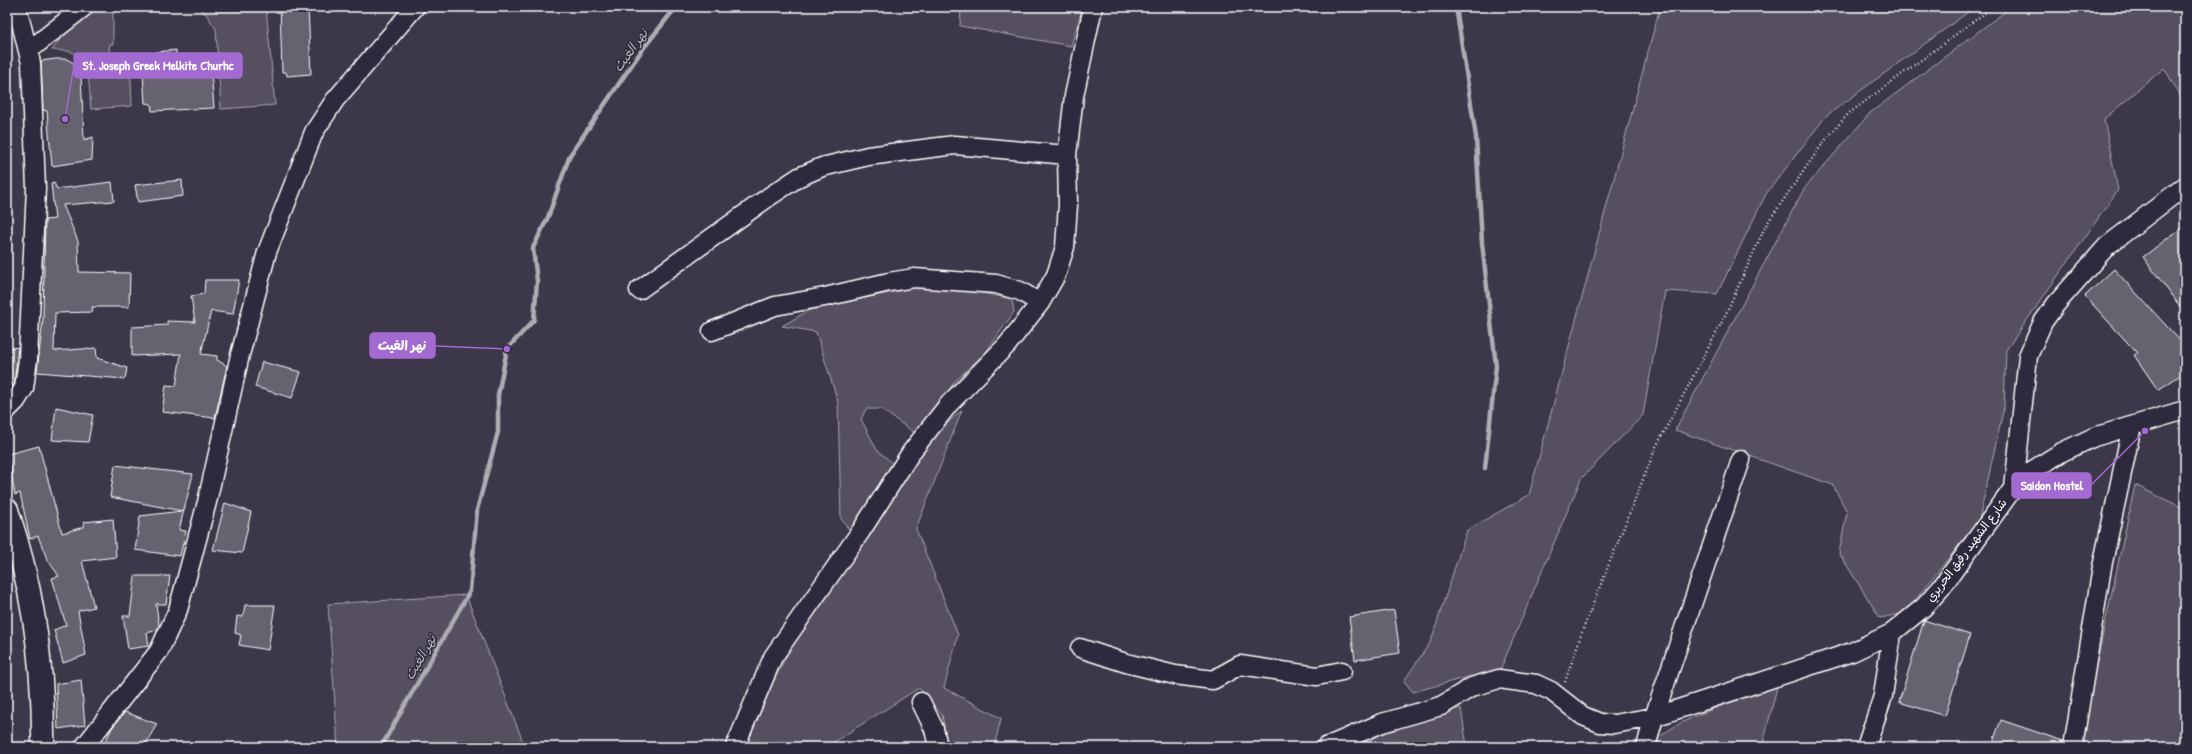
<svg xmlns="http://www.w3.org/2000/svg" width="2192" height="754" font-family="'Patrick Hand','Playpen Sans Arabic',sans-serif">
<rect width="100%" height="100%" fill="#3c3749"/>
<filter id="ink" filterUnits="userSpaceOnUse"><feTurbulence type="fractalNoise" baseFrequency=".025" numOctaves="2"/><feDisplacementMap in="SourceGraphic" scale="8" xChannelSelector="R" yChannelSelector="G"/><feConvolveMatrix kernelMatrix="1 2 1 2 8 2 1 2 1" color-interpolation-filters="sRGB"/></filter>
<g filter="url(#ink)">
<!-- green -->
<path fill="#555060" stroke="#aaa8b0" d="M 96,7 L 113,7 L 113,44 L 110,44 L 109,49 L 111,54 L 130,59 L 132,106 L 91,109 C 89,93 91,61 74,53 C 69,50 59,51 52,50 L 69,27 Z
M 196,7 L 266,7 L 275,105 L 221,109 L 216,29 L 206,14 Z
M 961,7 L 1083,7 L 1071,46 L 960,26 Z
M 1660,7 L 1975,7 L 1826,116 L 1766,194 L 1717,294 L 1665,291 L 1643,415 L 1581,479 L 1501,668 L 1413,692 L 1404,681 L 1431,641 L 1467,530 L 1529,495 Z
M 2011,7 L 2185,7 L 2185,103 L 2164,68 L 2104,119 L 2118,190 L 2006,350 L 2004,407 L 1979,520 L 1905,613 L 1880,618 L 1839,553 L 1847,512 L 1833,485 L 1675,430 L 1804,189 L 1870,113 Z
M 914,288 L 963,289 L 1012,299 L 1014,312 L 986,352 L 955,381 L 919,436 L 881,409 L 866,409 L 861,419 L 877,450 L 895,465 L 850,531 L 841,519 L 838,402 L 816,332 L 782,326 L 811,309 Z
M 962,410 L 916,529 L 958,635 L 944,688 L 1001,718 L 994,747 L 948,747 L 942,715 L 919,688 L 826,747 L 744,747 L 763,702 L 799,631 L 868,537 L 929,440 Z
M 2135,485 L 2185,509 L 2185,747 L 2075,747 L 2082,731 Z
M 466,595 L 525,747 L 338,747 L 328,604 Z
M 1777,687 L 1763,744 L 1771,747 L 1653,747 C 1661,721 1752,696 1777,687 Z
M 1461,708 L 1467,747 L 1342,747 C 1380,730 1420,717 1461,708 Z"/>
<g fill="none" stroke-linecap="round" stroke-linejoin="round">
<!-- stream -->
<path stroke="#afadb4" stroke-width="4.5" d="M 1456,7 L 1476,137 L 1482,243 L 1496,366 L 1485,468
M 381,747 L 470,591 L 477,510 L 498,432 L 498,395 L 507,349 L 534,320 L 537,281 L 533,248 L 548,217 L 570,155 L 642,50 L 676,7"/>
</g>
<!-- building -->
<path fill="#666270" stroke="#fff" d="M 280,7 L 308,7 L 311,74 L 287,76 L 286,72 L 282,72 Z
M 176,50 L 176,58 L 185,58 L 187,66 L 198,71 L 211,71 L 214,108 L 152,111 L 151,104 L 145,103 L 143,74 L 150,73 L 149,66 L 156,57 L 156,52 Z
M 55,59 L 67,59 L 75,64 L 81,74 L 84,140 L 93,137 L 92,160 L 52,166 L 47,111 L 43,110 L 41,61 Z
M 182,180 L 183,196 L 138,202 L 135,185 Z
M 112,182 L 114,201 L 63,205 L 78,241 L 79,272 L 130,273 L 129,307 L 92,307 L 93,312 L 55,313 L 54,351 L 96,348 L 97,358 L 127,368 L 125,379 L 37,372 L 43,319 L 45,220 L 55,219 L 51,184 L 54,183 L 57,189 Z
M 2185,225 L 2185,313 L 2143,257 Z
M 2114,269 L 2185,346 L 2185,372 L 2158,390 L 2134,355 L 2137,353 L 2085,296 Z
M 205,280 L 239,280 L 233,314 L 211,311 L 201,354 L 217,356 L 217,360 L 227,366 L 215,418 L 162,412 L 166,385 L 176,386 L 181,354 L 132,356 L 132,327 L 167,325 L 167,321 L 195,322 L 191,296 L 204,294 Z
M 18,347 L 14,384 L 7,395 L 7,349 Z
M 262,362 L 301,372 L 292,398 L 255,387 Z
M 56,407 L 93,415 L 88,442 L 52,440 Z
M 39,446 L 62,533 L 84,527 L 84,522 L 113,519 L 116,557 L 82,561 L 94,607 L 78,611 L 86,655 L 63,663 L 54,630 L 66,625 L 52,578 L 59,576 L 47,559 L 38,536 L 30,539 L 20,493 L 15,495 L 8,454 Z
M 115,465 L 193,474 L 179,530 L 186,531 L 180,556 L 135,550 L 140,516 L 182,511 L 110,497 Z
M 225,503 L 251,512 L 242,553 L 213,550 Z
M 135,576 L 170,576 L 166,604 L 156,604 L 159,626 L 157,630 L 147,633 L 149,646 L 128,649 L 123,616 L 130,616 Z
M 245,605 L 275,605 L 268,650 L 239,645 L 241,635 L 235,633 L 237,616 L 243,617 Z
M 1394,610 L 1400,653 L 1355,660 L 1349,617 Z
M 1924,620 L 1970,635 L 1945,716 L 1899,702 Z
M 81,680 L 85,725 L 58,729 L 56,684 Z
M 125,712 L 157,724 L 144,747 L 116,747 L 105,742 L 112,728 Z
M 2001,720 L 2063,741 L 2063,747 L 1991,747 Z"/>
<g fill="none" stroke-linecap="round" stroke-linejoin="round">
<!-- minor casing -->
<g stroke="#fff" stroke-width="21">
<path id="minor" d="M 28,51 L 84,7
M 639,290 L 770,196 L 799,177 L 822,167 L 868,156 L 955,145 L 1067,155
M 712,331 L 775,306 L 825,297 L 889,282 L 914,278 L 996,284 L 1020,291 L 1040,303
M 7,410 L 16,401 L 24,388 L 28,359 L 36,188 L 31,63 L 17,7
M 2014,487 L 2028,356 L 2043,322 L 2056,304 L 2107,246 L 2185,186
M 1080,648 L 1126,663 L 1175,675 L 1213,680 L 1240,665 L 1317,676 L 1342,671
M 921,702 L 934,729 L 938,747
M 84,747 L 159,651 L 178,610 L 207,502 L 240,355 L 267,252 L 314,132 L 335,100 L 415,7
M 735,747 L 773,657 L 861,531 L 912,451 L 949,404 L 1007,345 L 1040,303 L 1056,275 L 1065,247 L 1068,205 L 1067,155 L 1074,96 L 1093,7
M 1326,747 L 1382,723 L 1441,706 L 1472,687 L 1499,679 L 1536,684 L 1551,691 L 1583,716 L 1600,723 L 1614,724 L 1654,717 L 1852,652 L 1892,633 L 1924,607 L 1941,588 L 2014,487 L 2033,470 L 2062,452 L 2094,437 L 2185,410
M 1646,747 L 1654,717 L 1741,460
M 1866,747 L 1883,696 L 1892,633
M 2073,747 L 2102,567 L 2132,426"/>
</g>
<!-- major casing -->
<g stroke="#fff" stroke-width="25">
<path id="major" d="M 7,510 C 33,586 44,667 43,747"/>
</g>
<!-- path -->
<path stroke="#fff" stroke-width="2.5" stroke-dasharray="1 3" stroke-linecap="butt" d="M 1565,682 L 1583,629 L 1656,447 L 1723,320 L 1766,225 L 1823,143 L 1848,114 L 1993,7"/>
<!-- minor -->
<use href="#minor" stroke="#2f2a3d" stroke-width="18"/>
<!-- major -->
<use href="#major" stroke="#2f2a3d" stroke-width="22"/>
</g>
</g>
<g text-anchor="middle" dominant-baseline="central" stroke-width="3" stroke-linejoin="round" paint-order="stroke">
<!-- street labels -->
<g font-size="12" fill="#fff" stroke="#2f2a3d">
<text transform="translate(1966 550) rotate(-53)">شارع الشهيد رفيق الحريري</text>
</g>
<!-- water labels -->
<g font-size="13" font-style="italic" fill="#b5b4ba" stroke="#2f2a3d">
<text transform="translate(630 50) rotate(-54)">نهر الغيث</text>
<text transform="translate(420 657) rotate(-60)">نهر الغيث</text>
</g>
</g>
<!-- callouts -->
<path fill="none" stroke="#a36bd2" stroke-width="1.5" d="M65 119L74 65M507 349L435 346M2145 431L2091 485"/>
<g fill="#a36bd2" stroke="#2f2a3d" stroke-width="1.5">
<circle cx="65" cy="119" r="4"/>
<circle cx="507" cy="349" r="4"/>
<circle cx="2145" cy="431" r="4"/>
</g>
<g fill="#a36bd2" stroke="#a36bd2" stroke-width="1.5">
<rect x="74" y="53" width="168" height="25" rx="4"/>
<rect x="370" y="333" width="65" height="25" rx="4"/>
<rect x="2012" y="473" width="79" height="25" rx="4"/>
</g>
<g font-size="13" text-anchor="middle" font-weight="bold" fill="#fff">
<text x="158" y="70">St. Joseph Greek Melkite Churhc</text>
<text x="402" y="350">نهر الغيث</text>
<text x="2052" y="490">Saidon Hostel</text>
</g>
<!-- margin -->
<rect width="2192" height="754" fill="none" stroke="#2f2a3d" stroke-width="24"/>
<rect x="12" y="12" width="2168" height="730" fill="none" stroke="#fff" stroke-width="1.5" filter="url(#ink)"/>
</svg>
